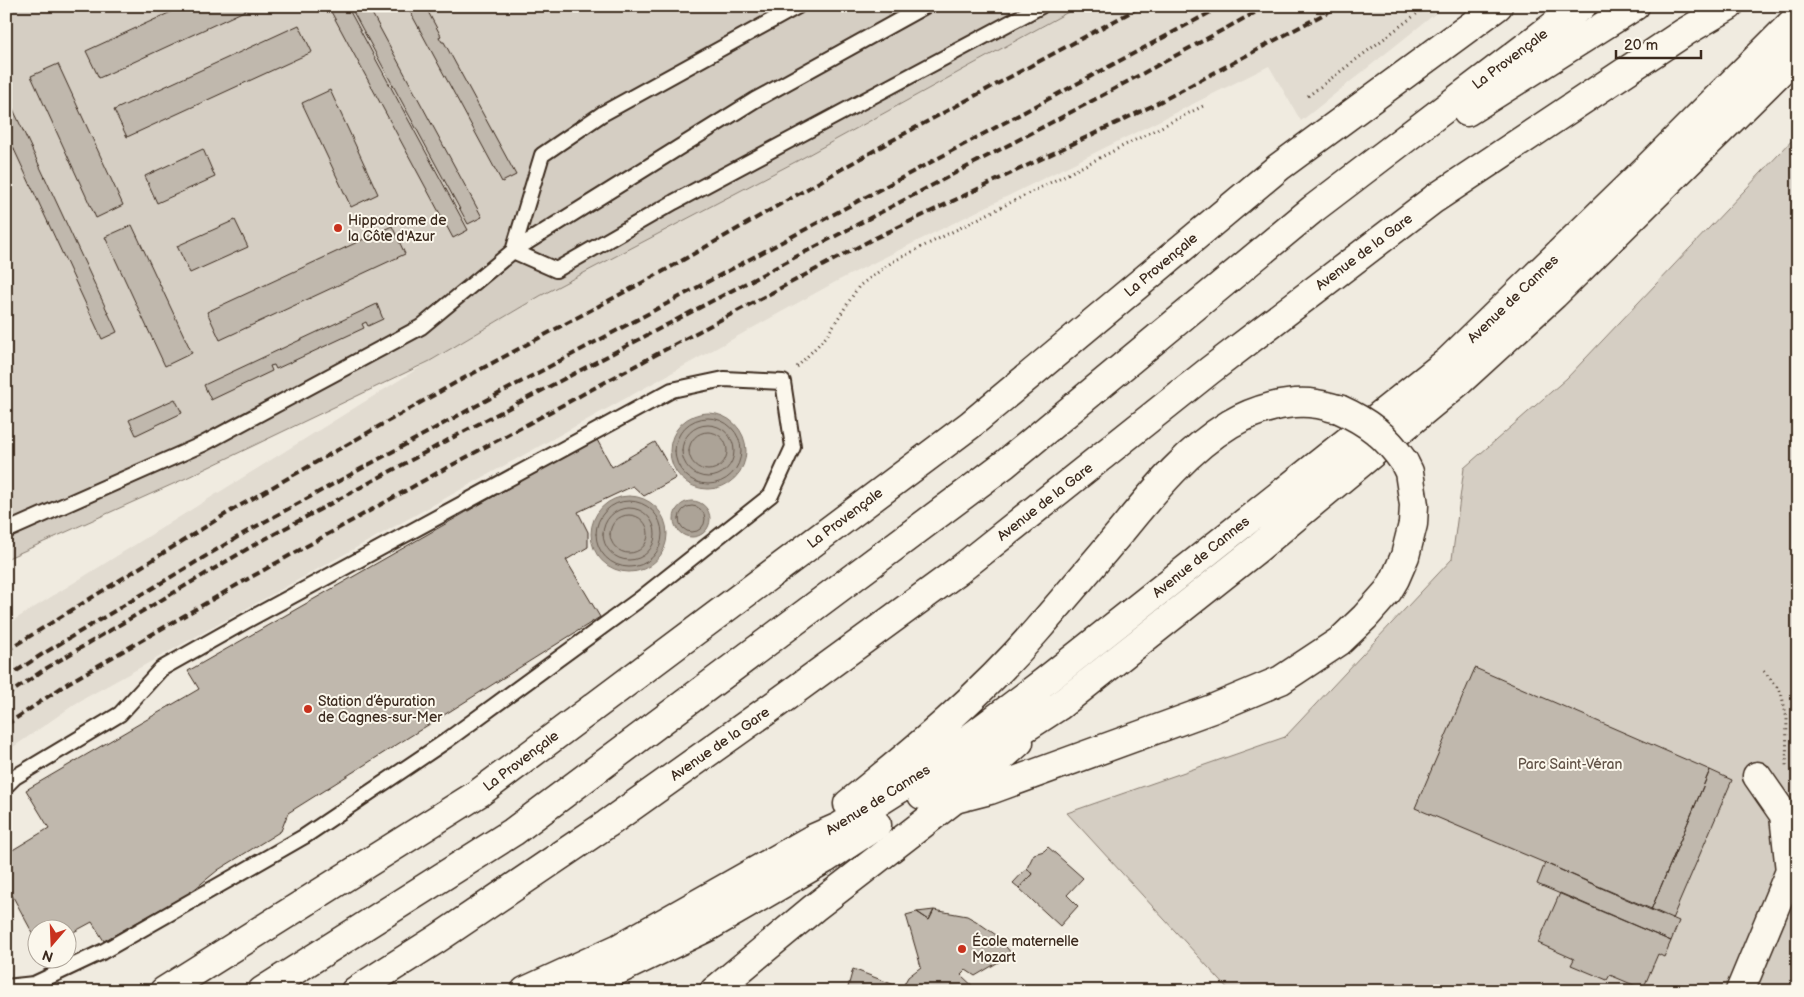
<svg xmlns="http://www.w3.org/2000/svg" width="1804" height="997" font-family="'Balsamiq Sans',sans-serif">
<rect width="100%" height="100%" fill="#f0ebe0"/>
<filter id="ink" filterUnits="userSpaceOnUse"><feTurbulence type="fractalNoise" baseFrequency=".02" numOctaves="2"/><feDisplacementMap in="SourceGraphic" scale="10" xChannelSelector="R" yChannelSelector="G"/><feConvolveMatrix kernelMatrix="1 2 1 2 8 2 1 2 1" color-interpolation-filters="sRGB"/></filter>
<g filter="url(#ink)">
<!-- built -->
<path fill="#e2dcd1" d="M 1079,6 L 1445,6 L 1301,121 L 1269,66 L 839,280 L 78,702 L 6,752 L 6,625 L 430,361 L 540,296 L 797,161 Z"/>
<!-- green -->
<path fill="#d5cec3" stroke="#887c70" d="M 6,6 L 1079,6 L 797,161 L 540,296 L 430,361 L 182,480 L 6,559 Z
M 1798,134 L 1798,991 L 1230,991 L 1067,813 L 1285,737 L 1452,559 L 1464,468 L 1567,378 Z"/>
<!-- water -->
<path fill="#aca397" stroke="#7f7367" d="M670 451a38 38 0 1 1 76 0a38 38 0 1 1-76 0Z
M591 534a38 38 0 1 1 76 0a38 38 0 1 1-76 0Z
M674 519a18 18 0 1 1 36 0a18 18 0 1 1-36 0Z"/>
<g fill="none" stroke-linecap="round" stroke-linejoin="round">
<!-- shore -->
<path stroke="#685a4e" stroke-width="1" d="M675 451a33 33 0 1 1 66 0a33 33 0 1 1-66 0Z
M682 451a26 26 0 1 1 52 0a26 26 0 1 1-52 0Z
M689 451a19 19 0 1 1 38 0a19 19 0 1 1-38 0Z
M596 534a33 33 0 1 1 66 0a33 33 0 1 1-66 0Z
M679 519a13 13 0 1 1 26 0a13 13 0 1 1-26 0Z
M603 534a26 26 0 1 1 52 0a26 26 0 1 1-52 0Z
M610 534a19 19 0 1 1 38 0a19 19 0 1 1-38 0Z"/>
</g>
<!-- building -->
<path fill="#c0b8ad" stroke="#3b2a1e" d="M 184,6 L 255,6 L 99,78 L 86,51 Z
M 328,6 L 347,6 L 468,230 L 453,238 Z
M 350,6 L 368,6 L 482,217 L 468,224 Z
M 407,6 L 425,6 L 441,36 L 439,37 L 442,42 L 444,42 L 516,175 L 502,182 Z
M 299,25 L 312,52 L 127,137 L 114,110 Z
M 58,64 L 123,205 L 96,218 L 31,76 Z
M 330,90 L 378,194 L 351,207 L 302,103 Z
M 6,94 L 117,332 L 102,339 L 6,132 Z
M 203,149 L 215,177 L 157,203 L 145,176 Z
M 235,220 L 248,247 L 190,273 L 177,246 Z
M 132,225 L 192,353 L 165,366 L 105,237 Z
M 392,226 L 405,254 L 220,340 L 207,312 Z
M 377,304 L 383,319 L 368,326 L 366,322 L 362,324 L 364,328 L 276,369 L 274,365 L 270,366 L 272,371 L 211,400 L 204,385 Z
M 175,399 L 182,413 L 136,435 L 129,420 Z
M 596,438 L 612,467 L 655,442 L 676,478 L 644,496 L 633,486 L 578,512 L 588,532 L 588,547 L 566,560 L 600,617 L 288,813 L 281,831 L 218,870 L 191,892 L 104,941 L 92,922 L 68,935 L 68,930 L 38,930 L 38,943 L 6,884 L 6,854 L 49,828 L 26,790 L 199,689 L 188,671 Z
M 1475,668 L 1710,770 L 1651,910 L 1545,863 L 1415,808 Z
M 1710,770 L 1732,780 L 1672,919 L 1651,910 Z
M 1048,847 L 1083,878 L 1067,895 L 1078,906 L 1060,926 L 1019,888 L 1032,874 L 1027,868 L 1034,854 L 1044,851 Z
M 1545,863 L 1679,921 L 1671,941 L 1537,884 Z
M 1027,868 L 1032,874 L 1019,888 L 1013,883 Z
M 1560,893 L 1671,941 L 1664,957 L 1658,954 L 1643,989 L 1610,975 L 1607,980 L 1571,965 L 1574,959 L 1538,943 Z
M 934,910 L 929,920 L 917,912 Z
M 934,910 L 967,916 L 976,921 L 996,935 L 1012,954 L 975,976 L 966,970 L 961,975 L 978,991 L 853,991 L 848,987 L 853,969 L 902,988 L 908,977 L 921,967 L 906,915 L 917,912 L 929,920 Z"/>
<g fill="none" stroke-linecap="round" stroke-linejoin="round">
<!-- service casing -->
<g stroke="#3b2a1e" stroke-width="18">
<path id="service" d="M 798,6 L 602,114 L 542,155 L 513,251 L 556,270 L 674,202 L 1041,6
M 6,531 L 203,444 L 421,327 L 513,251 L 755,100 L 925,6
M 6,786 L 15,777 L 120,714 L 161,669 L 246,621 L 672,390 L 724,379 L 783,382 L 793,447 L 771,495 L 640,599 L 446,741 L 305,836 L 102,952 L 34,984 L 6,987"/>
</g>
<!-- minor casing -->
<g stroke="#3b2a1e" stroke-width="31">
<path id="minor" d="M 1740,991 L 1790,871 L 1784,815 L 1757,776"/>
</g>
<!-- secondary casing -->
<g stroke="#3b2a1e" stroke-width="31">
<path id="secondary" d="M 355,991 L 437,939 L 607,824 L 776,704 L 958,571 L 1209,371 L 1434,199 L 1685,32 L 1729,6
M 714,991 L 814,908 L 955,799 L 1019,742"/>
</g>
<!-- primary casing -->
<g stroke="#3b2a1e" stroke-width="31">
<path id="primary" d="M 922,795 L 1059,706 L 1257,549 L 1461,380 L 1554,295 L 1798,54
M 955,799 L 990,790 L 1212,709 L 1281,680 L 1340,641 L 1365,617 L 1388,591 L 1395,579 L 1405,556 L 1413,524 L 1414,505 L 1409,472 L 1404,462
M 848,804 C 915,750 981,695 1037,630 C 1064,599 1091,567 1118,535 C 1151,495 1184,452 1230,424 C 1254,410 1289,399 1317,404 C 1324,405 1332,408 1339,409
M 525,991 L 619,948 L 814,838 L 839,827 L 918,777 L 1044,682 L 1447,362 L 1648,167 L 1798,17
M 575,991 L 708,927 L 825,859 L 877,825"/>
</g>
<!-- motorway casing -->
<g stroke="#3b2a1e" stroke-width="31">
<path id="motorway" d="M 1467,112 L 1635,6
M 164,991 L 479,793 L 970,425 L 1279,167 L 1498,6
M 262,991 L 513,832 L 1005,464 L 1313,209 L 1561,20 L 1582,6"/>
</g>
<!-- path -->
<path stroke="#3b2a1e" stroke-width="3" stroke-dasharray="1 4" stroke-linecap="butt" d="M 1308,96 L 1427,6
M 797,367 L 826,337 L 859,286 L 892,262 L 1205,105
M 1764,671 L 1781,692 L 1787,719 L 1786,769"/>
<!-- service -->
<use href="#service" stroke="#fbf7ec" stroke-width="14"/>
<!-- minor -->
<use href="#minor" stroke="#fbf7ec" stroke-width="28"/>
<!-- secondary -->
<use href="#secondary" stroke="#fbf7ec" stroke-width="28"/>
<!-- primary -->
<use href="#primary" stroke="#fbf7ec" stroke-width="28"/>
<!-- motorway -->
<use href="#motorway" stroke="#fbf7ec" stroke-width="28"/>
<!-- rail -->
<path stroke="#3b2a1e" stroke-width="4" stroke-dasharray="8 4" stroke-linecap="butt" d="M 6,651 L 234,509 L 455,383 L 662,272 L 889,142 L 1142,6
M 6,678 L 41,655 L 246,532 L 461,414 L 1222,6
M 6,696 L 45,669 L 254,545 L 463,432 L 1077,109 L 1267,6
M 6,725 L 68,683 L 237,585 L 439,472 L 694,334 L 871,240 L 1152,106 L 1339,6"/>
<!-- primary-bridge casing -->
<g stroke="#3b2a1e" stroke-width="31" stroke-linecap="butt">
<path id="primary-bridge" d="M 1339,409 C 1368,422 1386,436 1404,462"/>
</g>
<!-- primary-bridge -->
<use href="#primary-bridge" stroke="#fbf7ec" stroke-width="28"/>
</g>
</g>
<!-- markers -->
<g fill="#c8321e" stroke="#fbf7ec" stroke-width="2">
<circle cx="338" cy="228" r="5"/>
<circle cx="308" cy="709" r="5"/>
<circle cx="962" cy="949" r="5"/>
</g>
<g text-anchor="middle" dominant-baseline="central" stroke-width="4" stroke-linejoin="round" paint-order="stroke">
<!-- street labels -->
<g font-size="14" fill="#3b2a1e" stroke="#fbf7ec">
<text transform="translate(1510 59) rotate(-37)">La Provençale</text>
<text transform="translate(1364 252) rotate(-37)">Avenue de la Gare</text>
<text transform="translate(1161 265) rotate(-40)">La Provençale</text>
<text transform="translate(1513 299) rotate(-44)">Avenue de Cannes</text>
<text transform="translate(1045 502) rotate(-38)">Avenue de la Gare</text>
<text transform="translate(845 518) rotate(-37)">La Provençale</text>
<text transform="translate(1201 557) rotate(-39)">Avenue de Cannes</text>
<text transform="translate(720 744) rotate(-35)">Avenue de la Gare</text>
<text transform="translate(521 761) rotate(-37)">La Provençale</text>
<text transform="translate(878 800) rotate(-32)">Avenue de Cannes</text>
</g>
<!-- poi labels -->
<g font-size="14" fill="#3b2a1e" stroke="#fbf7ec" text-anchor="start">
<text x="348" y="220">Hippodrome de<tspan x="348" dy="16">la Côte d'Azur</tspan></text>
<text x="318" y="701">Station d’épuration<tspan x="318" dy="16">de Cagnes-sur-Mer</tspan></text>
<text x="972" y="941">École maternelle<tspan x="972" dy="16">Mozart</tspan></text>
</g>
<!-- park labels -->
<g font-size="14" fill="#625347" stroke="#fbf7ec">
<text x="1570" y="764">Parc Saint-Véran</text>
</g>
</g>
<!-- margin -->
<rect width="1804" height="997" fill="none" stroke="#fbf7ec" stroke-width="25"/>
<rect x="12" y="12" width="1779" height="972" fill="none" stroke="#3b2a1e" stroke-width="2" filter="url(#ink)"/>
<!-- north arrow -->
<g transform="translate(52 944) rotate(199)"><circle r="24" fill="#fbf7ec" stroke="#aea59a"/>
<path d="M0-4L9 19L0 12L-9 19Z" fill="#c8321e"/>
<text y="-8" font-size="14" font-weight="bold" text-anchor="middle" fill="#3b2a1e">N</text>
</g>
<!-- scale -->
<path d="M1616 50v8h85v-8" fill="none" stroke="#3b2a1e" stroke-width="2.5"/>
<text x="1624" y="50" font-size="15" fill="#3b2a1e" stroke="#fbf7ec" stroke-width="4" paint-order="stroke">20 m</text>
</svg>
